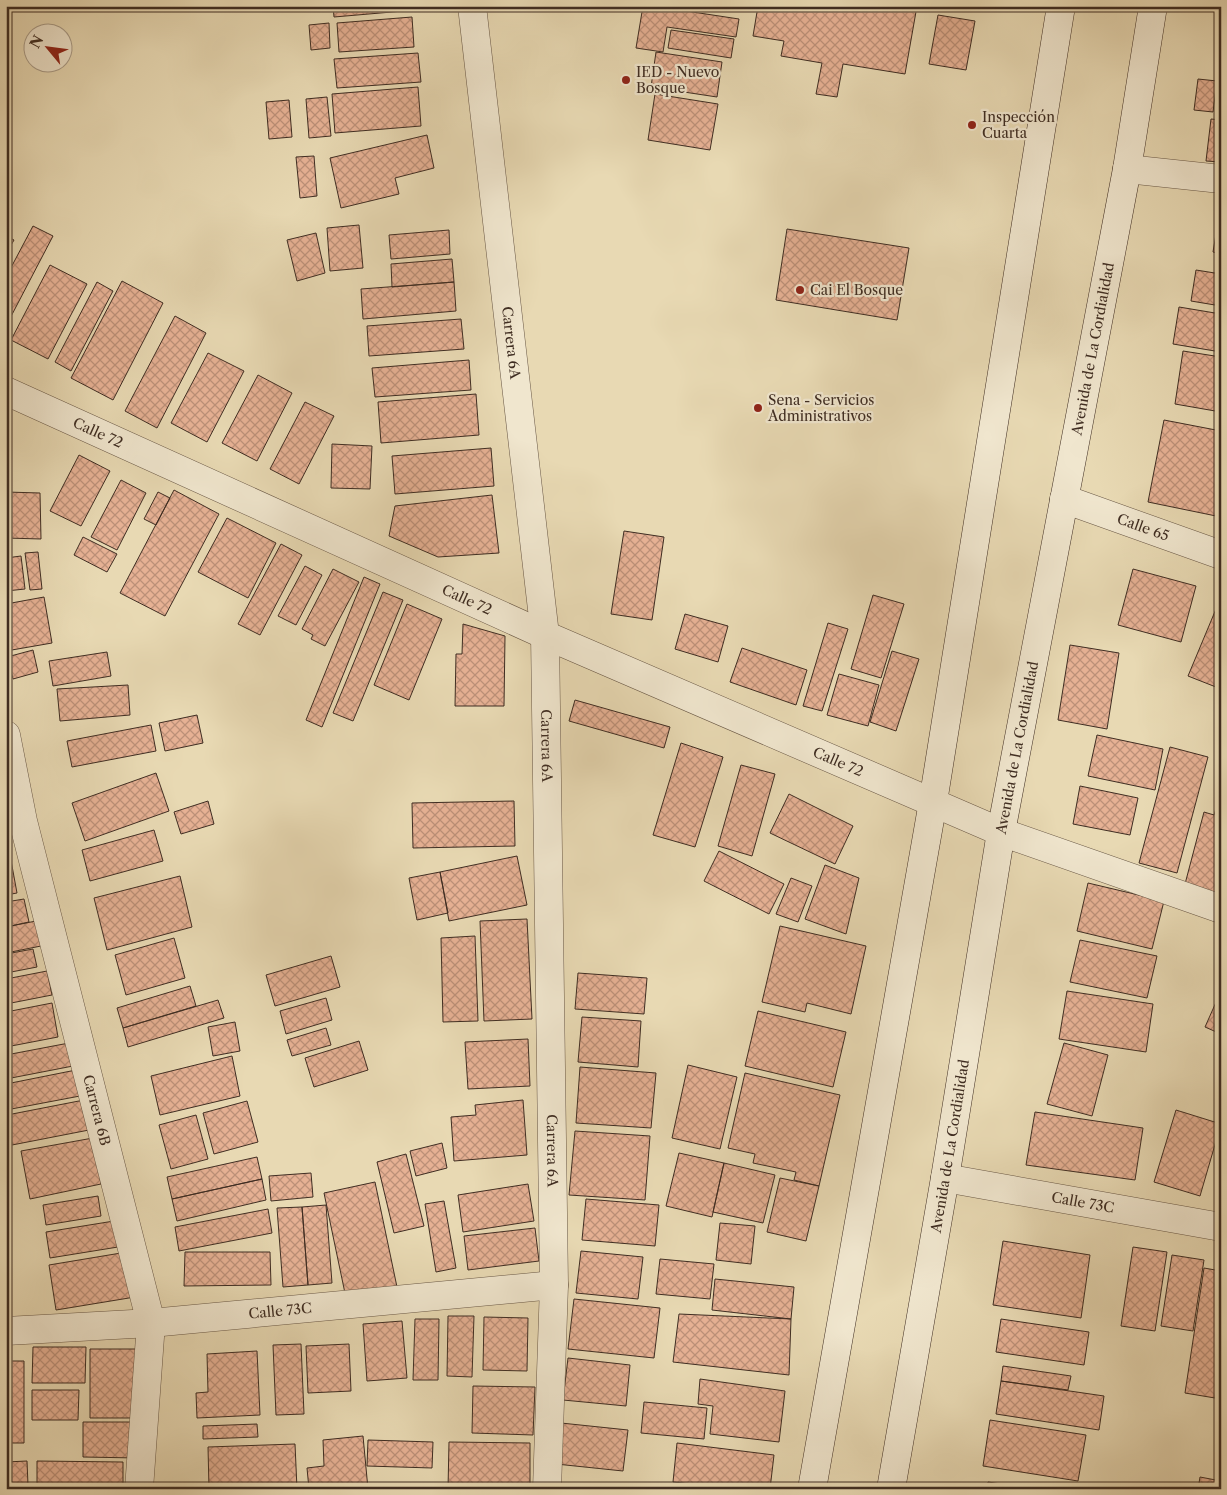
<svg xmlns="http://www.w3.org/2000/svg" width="1227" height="1495" font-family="'Libre Caslon Text',serif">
<defs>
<pattern id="building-cross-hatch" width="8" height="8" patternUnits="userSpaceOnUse" patternTransform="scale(1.25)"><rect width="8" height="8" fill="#e6b194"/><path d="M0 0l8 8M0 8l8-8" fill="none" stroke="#bc9078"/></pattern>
</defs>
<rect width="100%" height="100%" fill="#e8d9b3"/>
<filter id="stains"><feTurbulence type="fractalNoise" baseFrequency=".004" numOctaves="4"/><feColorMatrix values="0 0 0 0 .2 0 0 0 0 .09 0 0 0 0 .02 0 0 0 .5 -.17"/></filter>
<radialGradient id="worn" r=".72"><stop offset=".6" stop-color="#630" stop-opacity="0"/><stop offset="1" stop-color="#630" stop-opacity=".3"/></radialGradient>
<!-- building -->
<path fill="url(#building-cross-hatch)" stroke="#3f2d22" d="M 333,6 L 415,6 L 415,10 L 334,17 Z
M 643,6 L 653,6 L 739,19 L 736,37 L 667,27 L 663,52 L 636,48 Z
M 758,6 L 917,6 L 905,74 L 843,64 L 837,97 L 816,94 L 822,63 L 781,56 L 784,41 L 753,36 Z
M 983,6 L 1012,6 L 1011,11 Z
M 938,15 L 975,21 L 966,70 L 929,64 Z
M 412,17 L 414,47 L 339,52 L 337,23 Z
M 329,23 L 330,48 L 311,50 L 309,25 Z
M 671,30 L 734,39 L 731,58 L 668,48 Z
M 656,52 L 722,62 L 717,97 L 651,87 Z
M 418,53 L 421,82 L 337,88 L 334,59 Z
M 1198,79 L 1217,81 L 1213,112 L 1194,110 Z
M 1221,79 L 1221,115 L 1217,114 Z
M 418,87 L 421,126 L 335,133 L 332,94 Z
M 655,94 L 718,104 L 710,150 L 648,140 Z
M 327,97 L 331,136 L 309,138 L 306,99 Z
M 289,100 L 292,137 L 269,139 L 266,102 Z
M 1211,119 L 1221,120 L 1221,162 L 1206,161 Z
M 427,135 L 434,168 L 395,178 L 399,194 L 341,208 L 330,158 Z
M 314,156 L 317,196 L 300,198 L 296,157 Z
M 1221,204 L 1221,254 L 1213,252 Z
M 359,225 L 363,268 L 330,271 L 327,228 Z
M 33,226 L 53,236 L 6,326 L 6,277 Z
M 787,229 L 909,248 L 897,320 L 776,300 Z
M 449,230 L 450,254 L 391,259 L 389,235 Z
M 316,233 L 325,273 L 297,281 L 287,240 Z
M 6,236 L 14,240 L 6,254 Z
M 452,259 L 454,282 L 392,287 L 391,264 Z
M 50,265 L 87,284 L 48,359 L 11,340 Z
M 1196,270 L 1221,274 L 1221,306 L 1191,301 Z
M 122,281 L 163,303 L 113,400 L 71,378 Z
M 97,282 L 113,291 L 71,371 L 55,362 Z
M 454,282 L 456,311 L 363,319 L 361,289 Z
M 1179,307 L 1221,314 L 1221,352 L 1173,344 Z
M 175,316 L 206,333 L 157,428 L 125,411 Z
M 461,319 L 464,349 L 369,356 L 367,326 Z
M 1183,351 L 1221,357 L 1221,412 L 1175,404 Z
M 208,353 L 244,371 L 207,442 L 171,423 Z
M 469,360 L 471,390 L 375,397 L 372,368 Z
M 258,375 L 292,393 L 257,461 L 222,443 Z
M 476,394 L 479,435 L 381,443 L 378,402 Z
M 305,402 L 334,416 L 299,484 L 270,469 Z
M 1164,420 L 1221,431 L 1221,517 L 1148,502 Z
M 332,444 L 372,446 L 370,489 L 331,488 Z
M 491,448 L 494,486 L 395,494 L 392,456 Z
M 79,455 L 110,471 L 81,526 L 50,511 Z
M 121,480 L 146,493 L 117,550 L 91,537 Z
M 174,490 L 219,514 L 165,616 L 120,593 Z
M 6,492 L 40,493 L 41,539 L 6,538 Z
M 158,492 L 170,498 L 156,525 L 144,519 Z
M 492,495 L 499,553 L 438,557 L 389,536 L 395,506 Z
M 227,518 L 276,543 L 248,598 L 198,572 Z
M 624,531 L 664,537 L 652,620 L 611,614 Z
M 83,537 L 117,554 L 107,572 L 74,555 Z
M 281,544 L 302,555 L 260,635 L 238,624 Z
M 38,552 L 42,589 L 30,590 L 25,553 Z
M 21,556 L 25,589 L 6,591 L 6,558 Z
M 305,566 L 322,575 L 296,625 L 278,616 Z
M 333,569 L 359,582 L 325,646 L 311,639 L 313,635 L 302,629 Z
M 1133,569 L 1196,586 L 1181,642 L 1118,625 Z
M 364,577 L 380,584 L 322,727 L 306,720 Z
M 383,592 L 403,600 L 353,721 L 333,713 Z
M 873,595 L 904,604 L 881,678 L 851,669 Z
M 44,597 L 52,643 L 6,651 L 6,604 Z
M 1221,597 L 1221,689 L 1188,676 Z
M 407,604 L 442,619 L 409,700 L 374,685 Z
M 685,614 L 728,626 L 718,662 L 675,649 Z
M 828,623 L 848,629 L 822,711 L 803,706 Z
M 463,624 L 505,636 L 504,706 L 455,706 L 456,654 L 462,654 Z
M 1070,645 L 1119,653 L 1107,729 L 1058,720 Z
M 742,648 L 807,670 L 796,705 L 730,682 Z
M 33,650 L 38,672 L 13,679 L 7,657 Z
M 892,651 L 919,659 L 896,731 L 870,722 Z
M 107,652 L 111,676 L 53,686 L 49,661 Z
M 839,674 L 879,685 L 868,726 L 827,715 Z
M 128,685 L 130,715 L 60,721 L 57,689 Z
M 575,700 L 670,727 L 664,748 L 569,721 Z
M 197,715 L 203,743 L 165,751 L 159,723 Z
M 151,725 L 156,751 L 72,767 L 67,741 Z
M 1097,735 L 1163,749 L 1155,790 L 1088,776 Z
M 681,743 L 723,757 L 695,847 L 653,835 Z
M 1170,747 L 1208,757 L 1177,873 L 1139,863 Z
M 741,765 L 775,774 L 752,856 L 718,846 Z
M 156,773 L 169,811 L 85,841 L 72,803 Z
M 1080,786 L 1138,798 L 1130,835 L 1073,824 Z
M 1221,791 L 1221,894 L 1185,884 L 1204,812 L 1214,815 Z
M 789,794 L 853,826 L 835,864 L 770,833 Z
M 208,801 L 214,824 L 181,834 L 174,812 Z
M 514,801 L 515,846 L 413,848 L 412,803 Z
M 154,830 L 163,861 L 90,881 L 82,850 Z
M 719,851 L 784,884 L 769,914 L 704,881 Z
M 10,855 L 17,893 L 6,895 L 6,856 Z
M 517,856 L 527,905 L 449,921 L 440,872 Z
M 825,865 L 859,878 L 846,934 L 805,919 Z
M 440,872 L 448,913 L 417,920 L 409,878 Z
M 180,876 L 192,927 L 107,950 L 94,898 Z
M 791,878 L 812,886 L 798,922 L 776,914 Z
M 1088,883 L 1164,901 L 1152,949 L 1077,931 Z
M 24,899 L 29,922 L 6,927 L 6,902 Z
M 527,919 L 532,1019 L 484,1021 L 480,921 Z
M 36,921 L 41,946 L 6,953 L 6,927 Z
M 780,926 L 866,946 L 851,1014 L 807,1003 L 805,1012 L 762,1002 Z
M 475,936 L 478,1021 L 443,1022 L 441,938 Z
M 174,938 L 185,978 L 126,995 L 115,955 Z
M 1080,940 L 1157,956 L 1147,998 L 1070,982 Z
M 33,949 L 37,967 L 6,973 L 6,954 Z
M 331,956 L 340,987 L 275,1006 L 266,975 Z
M 47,971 L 52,995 L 6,1004 L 6,979 Z
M 578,973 L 647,978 L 644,1014 L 575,1009 Z
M 190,986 L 196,1006 L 123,1028 L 117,1008 Z
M 1067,991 L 1153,1004 L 1146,1052 L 1059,1039 Z
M 1221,991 L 1221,1034 L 1205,1027 Z
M 326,998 L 332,1020 L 286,1034 L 280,1011 Z
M 218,1000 L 224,1018 L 128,1047 L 123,1028 Z
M 52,1003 L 58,1037 L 6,1047 L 6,1012 Z
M 758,1011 L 846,1032 L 833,1087 L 745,1066 Z
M 582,1017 L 641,1021 L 638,1067 L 578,1062 Z
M 235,1022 L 240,1051 L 213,1056 L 208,1027 Z
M 326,1028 L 331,1045 L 292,1056 L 287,1040 Z
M 528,1039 L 530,1086 L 468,1089 L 465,1042 Z
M 359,1041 L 368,1070 L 314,1087 L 305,1058 Z
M 69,1043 L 73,1066 L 6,1079 L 6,1055 Z
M 1064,1043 L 1108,1055 L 1092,1116 L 1047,1104 Z
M 232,1056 L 240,1096 L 160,1115 L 151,1076 Z
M 688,1065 L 737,1077 L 720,1149 L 672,1138 Z
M 580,1067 L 656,1073 L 651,1128 L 576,1123 Z
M 76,1070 L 80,1096 L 6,1110 L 6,1084 Z
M 745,1073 L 840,1095 L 819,1186 L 794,1180 L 796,1172 L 753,1163 L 755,1154 L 728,1148 Z
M 84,1100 L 89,1130 L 12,1145 L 7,1115 Z
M 523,1100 L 527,1155 L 454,1161 L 451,1117 L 476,1115 L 475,1105 Z
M 247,1101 L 258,1142 L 214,1154 L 203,1113 Z
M 1176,1110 L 1221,1124 L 1200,1196 L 1154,1182 Z
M 1035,1112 L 1143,1128 L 1135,1180 L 1026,1165 Z
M 196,1115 L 208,1159 L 171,1169 L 159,1125 Z
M 575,1131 L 650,1136 L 645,1200 L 569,1195 Z
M 93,1138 L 101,1184 L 30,1199 L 21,1151 Z
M 442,1143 L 447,1168 L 416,1176 L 410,1151 Z
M 679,1153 L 724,1163 L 712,1217 L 666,1206 Z
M 406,1154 L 424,1226 L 394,1233 L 377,1162 Z
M 257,1157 L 262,1179 L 172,1199 L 167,1177 Z
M 724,1163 L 775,1175 L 763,1223 L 713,1212 Z
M 311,1173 L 313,1197 L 271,1201 L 269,1176 Z
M 780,1178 L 819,1186 L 806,1241 L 767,1232 Z
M 262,1179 L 266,1200 L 177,1221 L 172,1199 Z
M 375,1182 L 397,1287 L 346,1298 L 324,1193 Z
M 528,1184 L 534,1221 L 463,1232 L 458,1195 Z
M 98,1196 L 101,1216 L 46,1225 L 43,1205 Z
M 586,1199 L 659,1205 L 655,1246 L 582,1240 Z
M 444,1201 L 456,1268 L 436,1272 L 425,1204 Z
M 326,1205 L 332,1283 L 308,1285 L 302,1207 Z
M 302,1207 L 308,1285 L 283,1287 L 277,1208 Z
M 268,1209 L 272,1233 L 179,1251 L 175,1227 Z
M 114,1221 L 118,1247 L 50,1258 L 46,1232 Z
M 720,1223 L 755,1226 L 751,1264 L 716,1260 Z
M 535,1228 L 539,1261 L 468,1270 L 464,1236 Z
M 1003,1241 L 1090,1255 L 1081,1318 L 993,1305 Z
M 1133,1247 L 1167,1252 L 1155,1331 L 1121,1326 Z
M 581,1251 L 643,1257 L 638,1299 L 576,1293 Z
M 127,1252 L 135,1297 L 56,1310 L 49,1265 Z
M 185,1252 L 270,1252 L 271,1285 L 184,1286 Z
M 1172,1255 L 1204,1260 L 1193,1331 L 1161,1326 Z
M 660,1259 L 714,1264 L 710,1299 L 656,1294 Z
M 1204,1268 L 1221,1271 L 1221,1361 L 1215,1398 L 1185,1393 Z
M 715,1279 L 794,1287 L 791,1319 L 712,1310 Z
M 574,1299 L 660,1308 L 654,1358 L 568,1349 Z
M 679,1314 L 791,1319 L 789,1375 L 673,1362 Z
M 448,1316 L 474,1316 L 472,1377 L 447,1376 Z
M 484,1317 L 528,1318 L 527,1371 L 483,1370 Z
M 415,1319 L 439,1319 L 438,1380 L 413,1380 Z
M 1001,1319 L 1089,1332 L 1084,1365 L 996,1352 Z
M 402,1321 L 407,1378 L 367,1381 L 363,1324 Z
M 301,1344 L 304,1414 L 276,1415 L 273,1345 Z
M 349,1344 L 351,1391 L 308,1393 L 306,1346 Z
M 33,1347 L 86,1347 L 85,1383 L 32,1383 Z
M 90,1349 L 137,1349 L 137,1418 L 90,1418 Z
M 257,1351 L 260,1415 L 197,1418 L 196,1393 L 208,1392 L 207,1354 Z
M 568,1358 L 630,1365 L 626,1406 L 563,1400 Z
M 6,1361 L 24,1361 L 24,1443 L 6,1443 Z
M 1003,1366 L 1071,1376 L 1068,1390 L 1001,1381 Z
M 700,1379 L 785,1391 L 779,1442 L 710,1434 L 713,1406 L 698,1404 Z
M 1001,1381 L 1104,1396 L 1099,1430 L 996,1414 Z
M 473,1386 L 535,1387 L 533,1435 L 472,1433 Z
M 32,1390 L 79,1390 L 78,1420 L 32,1420 Z
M 644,1402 L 707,1408 L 704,1439 L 641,1433 Z
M 990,1420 L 1086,1435 L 1078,1481 L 983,1466 Z
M 83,1422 L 139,1422 L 138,1458 L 83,1457 Z
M 561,1423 L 628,1430 L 623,1471 L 556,1464 Z
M 257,1424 L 258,1437 L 203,1439 L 203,1426 Z
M 363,1436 L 368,1489 L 309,1489 L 307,1468 L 324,1466 L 323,1440 Z
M 368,1440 L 433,1442 L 432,1468 L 367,1466 Z
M 449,1442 L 530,1443 L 530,1489 L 448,1489 Z
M 677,1443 L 774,1455 L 770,1489 L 743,1489 L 673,1482 Z
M 295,1444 L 297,1489 L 209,1489 L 208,1447 Z
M 27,1461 L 28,1485 L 6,1486 L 6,1462 Z
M 37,1461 L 123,1462 L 123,1489 L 37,1489 Z
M 1200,1477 L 1221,1481 L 1221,1489 L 1198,1489 Z
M 988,1482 L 1034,1489 L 987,1489 Z"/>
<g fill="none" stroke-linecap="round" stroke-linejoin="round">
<!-- minor casing -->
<g stroke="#695846" stroke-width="29">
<g id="minor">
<path id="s1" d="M 472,6 L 545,635 L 554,1285 L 547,1489"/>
<path d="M 1127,169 L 1221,179"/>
<path id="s2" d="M 6,391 L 545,635 L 1001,832 L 1221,909"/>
<path id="s3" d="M 1064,499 L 1221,555"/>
<path id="s4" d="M 6,735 L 23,821 L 151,1323 L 139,1489"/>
<path id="s5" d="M 945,1178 L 1221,1227"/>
<path id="s6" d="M 6,1331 L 151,1323 L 554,1285"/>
</g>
</g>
<!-- secondary casing -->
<g stroke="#3f2d22" stroke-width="29">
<g id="secondary">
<path d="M 812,1489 L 933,802 L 1061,6"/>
<path id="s7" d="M 891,1489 L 945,1178 L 1001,832 L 1127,169 L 1153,6"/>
</g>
</g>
<!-- minor -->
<use href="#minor" stroke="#f0e6ce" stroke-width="28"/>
<!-- secondary -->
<use href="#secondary" stroke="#f0e6ce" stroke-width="28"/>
</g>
<!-- markers -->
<g fill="#8f2418" stroke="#f0e6ce" stroke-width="2">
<circle cx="626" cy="80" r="5"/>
<circle cx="972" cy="125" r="5"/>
<circle cx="800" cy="290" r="5"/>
<circle cx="758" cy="408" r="5"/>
</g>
<g text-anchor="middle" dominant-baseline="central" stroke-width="4.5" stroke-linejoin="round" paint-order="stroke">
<!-- poi labels -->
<g font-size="14" fill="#3f2d22" stroke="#f0e6ce" text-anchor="start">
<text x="636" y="72">IED - Nuevo<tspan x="636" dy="16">Bosque</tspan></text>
<text x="982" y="117">Inspección<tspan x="982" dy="16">Cuarta</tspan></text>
<text x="810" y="290">Cai El Bosque</text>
<text x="768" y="400">Sena - Servicios<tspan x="768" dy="16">Administrativos</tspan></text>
</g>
<!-- street labels -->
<g font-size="14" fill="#3f2d22" stroke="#f0e6ce">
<text stroke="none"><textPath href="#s1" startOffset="339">Carrera 6A</textPath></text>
<text stroke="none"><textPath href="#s7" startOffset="1158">Avenida de La Cordialidad</textPath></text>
<text stroke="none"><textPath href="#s2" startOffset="101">Calle 72</textPath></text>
<text stroke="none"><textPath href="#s3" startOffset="84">Calle 65</textPath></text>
<text stroke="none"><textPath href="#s2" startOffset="506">Calle 72</textPath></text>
<text stroke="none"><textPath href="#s1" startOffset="744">Carrera 6A</textPath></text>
<text stroke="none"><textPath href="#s7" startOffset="752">Avenida de La Cordialidad</textPath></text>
<text stroke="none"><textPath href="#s2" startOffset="911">Calle 72</textPath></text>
<text stroke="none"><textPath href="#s4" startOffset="386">Carrera 6B</textPath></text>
<text stroke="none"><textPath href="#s7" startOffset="348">Avenida de La Cordialidad</textPath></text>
<text stroke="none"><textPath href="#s1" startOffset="1149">Carrera 6A</textPath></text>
<text stroke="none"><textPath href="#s5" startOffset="140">Calle 73C</textPath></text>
<text stroke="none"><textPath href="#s6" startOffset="275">Calle 73C</textPath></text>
</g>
</g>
<!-- margin -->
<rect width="1227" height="1495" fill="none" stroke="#e8d9b3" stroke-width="25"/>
<rect x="8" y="8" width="1212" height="1480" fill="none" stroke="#3f2d22" stroke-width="2.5"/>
<rect x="12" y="12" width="1202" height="1470" fill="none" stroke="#3f2d22"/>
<!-- north arrow -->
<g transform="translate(48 48) rotate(299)"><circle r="24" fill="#f0e6ce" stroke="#a99c89"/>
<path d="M0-4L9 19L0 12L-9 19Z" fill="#8f2418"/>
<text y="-8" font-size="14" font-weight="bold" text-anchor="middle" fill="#3f2d22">N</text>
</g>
<rect width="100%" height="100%" filter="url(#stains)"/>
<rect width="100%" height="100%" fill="url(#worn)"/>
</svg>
